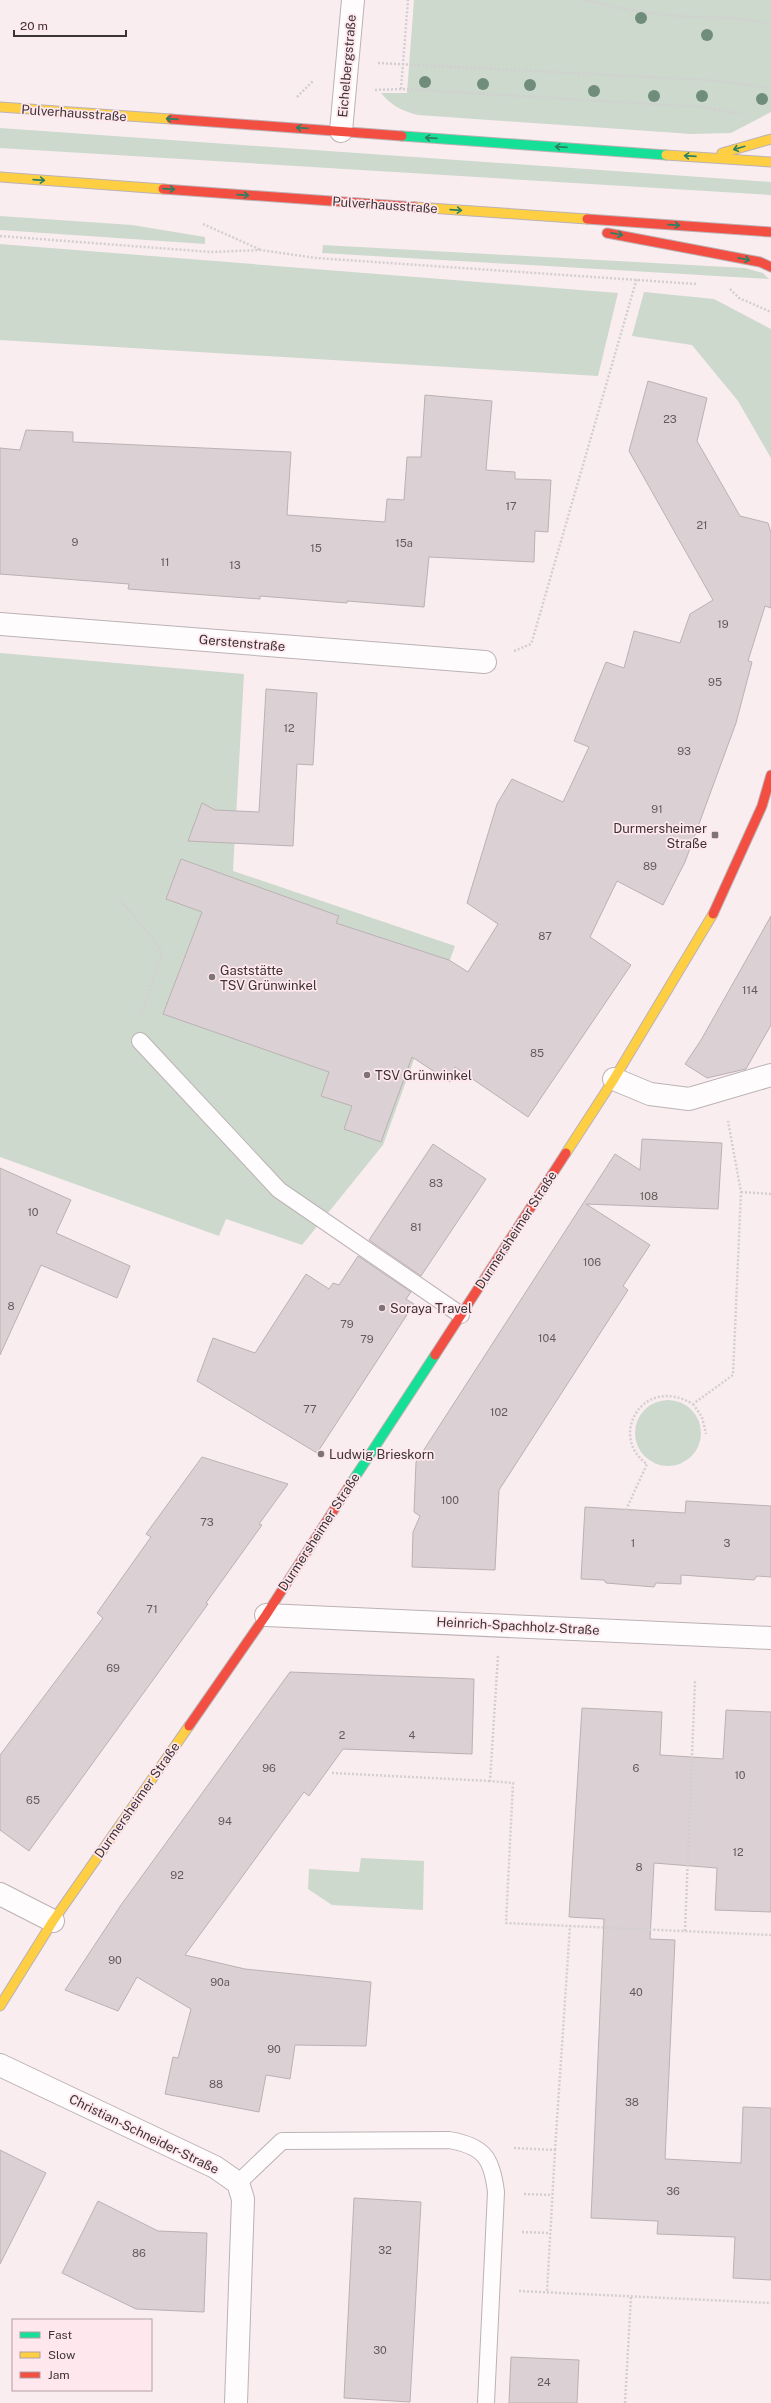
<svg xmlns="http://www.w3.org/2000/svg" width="771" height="2403" font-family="'Public Sans',sans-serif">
<rect width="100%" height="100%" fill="#f9edf0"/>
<!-- green -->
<path fill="#cdd9cd" d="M 414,0 L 771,0 L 771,112 L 731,133 L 692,134 L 418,115 C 403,111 391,106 381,93 L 407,93 Z
M 0,128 L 771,182 L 771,195 L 0,148 Z
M 0,216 L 132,225 L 205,237 L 205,244 L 0,230 Z
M 0,244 L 618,293 L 598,376 L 0,340 Z
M 323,245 L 745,268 L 763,273 L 769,279 L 322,253 Z
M 644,292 L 714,299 L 771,329 L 771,458 L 738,401 L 692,345 L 632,336 Z
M 0,653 L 244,674 L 233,871 L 455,946 L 383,1145 L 302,1245 L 226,1219 L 219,1236 L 0,1157 Z
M635 1433a33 33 0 1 1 66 0a33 33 0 1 1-66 0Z
M 361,1858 L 424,1861 L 423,1910 L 332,1905 L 308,1889 L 309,1869 L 359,1872 Z"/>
<!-- building -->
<path fill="#dbd0d3" stroke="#bbb1b4" d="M 648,381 L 707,398 L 697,441 L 740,516 L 768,523 L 771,533 L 771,608 L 765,606 L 748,661 L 752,662 L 736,723 L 685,862 L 663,905 L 617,881 L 590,937 L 631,965 L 528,1117 L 455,1067 L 450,1082 L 412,1057 L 381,1142 L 344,1129 L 352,1106 L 321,1096 L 329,1072 L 163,1014 L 202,912 L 166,899 L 181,859 L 339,916 L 336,923 L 449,960 L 468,972 L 498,924 L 467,903 L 497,804 L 512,779 L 563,802 L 589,747 L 574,741 L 606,662 L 624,668 L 634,631 L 680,643 L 690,614 L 713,600 L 629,451 Z
M 425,395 L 492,401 L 486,470 L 515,472 L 515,479 L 551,480 L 548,532 L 535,531 L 534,562 L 429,557 L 424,607 L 347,601 L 347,603 L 260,596 L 260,599 L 206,595 L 128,589 L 129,584 L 0,574 L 0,448 L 20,450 L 26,430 L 73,432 L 73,442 L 291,452 L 287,515 L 385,522 L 387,499 L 404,500 L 407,457 L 421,457 Z
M 266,689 L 317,693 L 313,765 L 297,764 L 293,846 L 188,841 L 202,803 L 215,810 L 259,812 Z
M 771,916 L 771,1025 L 746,1069 L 707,1078 L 685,1064 L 701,1040 Z
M 642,1139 L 722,1143 L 718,1209 L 586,1204 L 650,1245 L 623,1286 L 628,1290 L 499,1490 L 495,1570 L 412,1567 L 413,1532 L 420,1516 L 414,1512 L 416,1462 L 615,1154 L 640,1170 Z
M 433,1144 L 486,1179 L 421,1276 L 369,1240 Z
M 0,1168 L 71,1200 L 56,1233 L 130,1266 L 117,1298 L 41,1265 L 0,1355 Z
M 358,1256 L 411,1292 L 406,1299 L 414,1304 L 317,1453 L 197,1381 L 213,1338 L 255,1353 L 306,1274 L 329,1289 L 333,1283 L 339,1285 Z
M 202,1457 L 288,1484 L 259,1524 L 262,1525 L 206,1603 L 208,1604 L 29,1851 L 0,1830 L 0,1755 L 103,1618 L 97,1613 L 151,1537 L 146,1534 Z
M 686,1501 L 771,1506 L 771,1577 L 757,1576 L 754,1580 L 681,1575 L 681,1584 L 656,1583 L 654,1587 L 606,1583 L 604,1580 L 581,1579 L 585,1507 L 685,1513 Z
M 290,1672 L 474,1679 L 472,1754 L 343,1749 L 309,1796 L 304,1792 L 185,1955 L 245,1969 L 371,1982 L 366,2046 L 295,2045 L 290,2079 L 266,2075 L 259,2112 L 165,2094 L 173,2057 L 178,2058 L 191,2009 L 137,1977 L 118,2011 L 65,1990 L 121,1905 Z
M 582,1708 L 662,1712 L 660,1755 L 723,1759 L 726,1710 L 771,1712 L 771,1912 L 715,1910 L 717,1868 L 654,1863 L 650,1939 L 675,1940 L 665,2159 L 741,2163 L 743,2107 L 771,2108 L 771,2280 L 733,2278 L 735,2237 L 657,2234 L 658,2221 L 591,2218 L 604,1919 L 569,1917 Z
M 0,2150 L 46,2173 L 0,2264 Z
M 354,2198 L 421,2202 L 410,2402 L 344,2398 Z
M 98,2201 L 158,2231 L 207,2233 L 204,2312 L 136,2309 L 62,2273 Z
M 511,2357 L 579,2360 L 577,2403 L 509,2403 Z"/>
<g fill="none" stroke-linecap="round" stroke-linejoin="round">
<!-- lane casing -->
<g stroke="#bbb2b5" stroke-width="18">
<path id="lane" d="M 140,1041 L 279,1190 L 461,1315
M 238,2183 L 282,2141 L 449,2140 C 484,2146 492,2158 496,2192 L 486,2403"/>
</g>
<!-- street casing -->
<g stroke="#bbb2b5" stroke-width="24">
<path id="street" d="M 341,131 L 353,0
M 0,624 L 485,662
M 614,1079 L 650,1094 L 689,1099 L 771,1075
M 266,1615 L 771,1638
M 0,1894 L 53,1921
M 0,2065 L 215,2167 L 238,2183 L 243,2199 L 236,2403"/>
</g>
<!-- fast casing -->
<g stroke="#bbb2b5" stroke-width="11">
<path id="fast" d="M 402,136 L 666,155
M 348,1488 L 435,1355"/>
</g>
<!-- slow casing -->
<g stroke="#bbb2b5" stroke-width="11">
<path id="slow" d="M 0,107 L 171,119
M 722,153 L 771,139
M 666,155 L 771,162
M 0,177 L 163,189
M 415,207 L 587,219
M 566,1153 L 614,1079 L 713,914
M 0,2006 L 53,1921 L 189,1726"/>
</g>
<!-- jam casing -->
<g stroke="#bbb2b5" stroke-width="11">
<path id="jam" d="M 171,119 L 402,136
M 163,189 L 415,207
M 587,219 L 771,232
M 607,233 L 760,262 L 771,267
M 713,914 L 762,806 L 771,775
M 435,1355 L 566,1153
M 189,1726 L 266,1615 L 348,1488"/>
</g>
<!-- path -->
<path stroke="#d3cfd0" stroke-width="2.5" stroke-dasharray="2 2" stroke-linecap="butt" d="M 585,0 C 616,8 647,14 679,16 C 710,18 741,17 771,24
M 378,63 L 708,80 L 771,88
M 401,89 L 408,0
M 375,90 L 401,89 L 703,107 L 741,114
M 297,97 L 313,81
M 203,224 L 261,250
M 0,236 L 211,252 L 261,250 L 316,258 L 696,284
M 730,289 L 739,298 L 771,312
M 514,651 L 531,644 L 533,638 L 637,278
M 121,901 L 157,944 L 162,954 L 142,1013
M 741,1192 L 771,1194
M 693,1404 L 702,1417 L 706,1434
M 626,1510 L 647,1464 C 608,1437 642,1374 693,1404 L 733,1375 L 741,1192 L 728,1121
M 498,1656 L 490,1781 L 513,1783 L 506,1923 L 570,1926
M 332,1773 L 490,1781
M 685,1931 L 695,1681
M 514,2148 L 555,2150 L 547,2292
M 555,2150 L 570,1926 L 771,1935
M 524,2194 L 552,2195
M 522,2232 L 549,2233
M 519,2291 L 771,2303
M 625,2403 L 631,2296"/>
<!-- lane -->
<use href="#lane" stroke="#fefcfd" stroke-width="16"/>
<!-- street -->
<use href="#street" stroke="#fefcfd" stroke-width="22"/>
<!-- fast -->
<use href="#fast" stroke="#16e098" stroke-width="9"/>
<!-- slow -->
<use href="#slow" stroke="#ffcf43" stroke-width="9"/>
<!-- jam -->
<use href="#jam" stroke="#f24e42" stroke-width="9"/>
</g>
<!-- trees -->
<g fill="#708d7c">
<circle cx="641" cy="18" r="6"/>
<circle cx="707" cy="35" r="6"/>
<circle cx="425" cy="82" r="6"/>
<circle cx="483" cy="84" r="6"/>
<circle cx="530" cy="85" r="6"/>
<circle cx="594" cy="91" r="6"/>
<circle cx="654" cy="96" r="6"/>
<circle cx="702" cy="96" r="6"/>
<circle cx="762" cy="99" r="6"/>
</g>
<!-- one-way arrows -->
<defs><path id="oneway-shaft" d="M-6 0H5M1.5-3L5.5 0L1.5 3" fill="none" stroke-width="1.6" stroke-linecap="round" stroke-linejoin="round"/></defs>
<g stroke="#2b8162">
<use href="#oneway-shaft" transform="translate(172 119) rotate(-176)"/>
<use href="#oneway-shaft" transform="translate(302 128) rotate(-176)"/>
<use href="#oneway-shaft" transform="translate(431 138) rotate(-176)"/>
<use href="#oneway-shaft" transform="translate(561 147) rotate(-176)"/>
<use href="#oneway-shaft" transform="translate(739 148) rotate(164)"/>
<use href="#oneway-shaft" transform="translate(690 156) rotate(-176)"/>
<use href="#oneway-shaft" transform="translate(39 180) rotate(4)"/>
<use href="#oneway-shaft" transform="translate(169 189) rotate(4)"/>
<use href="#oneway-shaft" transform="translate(243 195) rotate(4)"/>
<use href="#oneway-shaft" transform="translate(456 210) rotate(4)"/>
<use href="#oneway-shaft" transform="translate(674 225) rotate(4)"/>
<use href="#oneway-shaft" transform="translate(617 234) rotate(11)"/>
<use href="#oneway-shaft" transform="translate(744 259) rotate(11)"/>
</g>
<!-- markers -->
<g fill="#7e7476" stroke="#ffe7ee" stroke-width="1.5">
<rect x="711" y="831" width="8" height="8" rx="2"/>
<circle cx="212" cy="977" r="4"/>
<circle cx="367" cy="1075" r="4"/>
<circle cx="382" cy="1308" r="4"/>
<circle cx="321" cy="1454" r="4"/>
</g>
<g text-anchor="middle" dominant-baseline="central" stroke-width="3.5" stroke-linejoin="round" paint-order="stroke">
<!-- number labels -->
<g font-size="11" fill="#645a5c">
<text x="670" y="419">23</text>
<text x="511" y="506">17</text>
<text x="702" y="525">21</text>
<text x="75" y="542">9</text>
<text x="404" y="543">15a</text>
<text x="316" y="548">15</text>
<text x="165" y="562">11</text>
<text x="235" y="565">13</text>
<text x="723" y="624">19</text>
<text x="715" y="682">95</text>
<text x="289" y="728">12</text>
<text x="684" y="751">93</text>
<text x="657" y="809">91</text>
<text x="650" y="866">89</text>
<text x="545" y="936">87</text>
<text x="750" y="990">114</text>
<text x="537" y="1053">85</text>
<text x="436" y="1183">83</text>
<text x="649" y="1196">108</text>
<text x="33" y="1212">10</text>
<text x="416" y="1227">81</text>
<text x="592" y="1262">106</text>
<text x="11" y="1306">8</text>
<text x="347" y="1324">79</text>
<text x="547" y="1338">104</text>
<text x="367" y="1339">79</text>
<text x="310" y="1409">77</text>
<text x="499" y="1412">102</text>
<text x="450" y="1500">100</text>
<text x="207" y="1522">73</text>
<text x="633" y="1543">1</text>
<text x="727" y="1543">3</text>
<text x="152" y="1609">71</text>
<text x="113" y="1668">69</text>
<text x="342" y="1735">2</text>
<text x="412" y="1735">4</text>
<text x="269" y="1768">96</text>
<text x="636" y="1768">6</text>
<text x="740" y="1775">10</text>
<text x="33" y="1800">65</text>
<text x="225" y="1821">94</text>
<text x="738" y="1852">12</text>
<text x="639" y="1867">8</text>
<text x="177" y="1875">92</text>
<text x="115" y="1960">90</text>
<text x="220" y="1982">90a</text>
<text x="636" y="1992">40</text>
<text x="274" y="2049">90</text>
<text x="216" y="2084">88</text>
<text x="632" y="2102">38</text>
<text x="673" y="2191">36</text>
<text x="385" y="2250">32</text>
<text x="139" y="2253">86</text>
<text x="380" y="2350">30</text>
<text x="544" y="2382">24</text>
</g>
<!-- street labels -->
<g font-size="13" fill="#3c3335" stroke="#ffe7ee">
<text transform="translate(347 66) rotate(-85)">Eichelbergstraße</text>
<text transform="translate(74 113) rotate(4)">Pulverhausstraße</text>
<text transform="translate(385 205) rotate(4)">Pulverhausstraße</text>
<text transform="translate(242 643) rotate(5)">Gerstenstraße</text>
<text transform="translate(516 1230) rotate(-57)">Durmersheimer Straße</text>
<text transform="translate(319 1532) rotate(-57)">Durmersheimer Straße</text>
<text transform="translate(518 1626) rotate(3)">Heinrich-Spachholz-Straße</text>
<text transform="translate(137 1800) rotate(-55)">Durmersheimer Straße</text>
<text transform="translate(144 2134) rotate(26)">Christian-Schneider-Straße</text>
</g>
<!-- poi labels -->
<g font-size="13" fill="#3c3335" stroke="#ffe7ee" text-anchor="start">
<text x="707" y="828" text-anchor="end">Durmersheimer<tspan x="707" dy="15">Straße</tspan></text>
<text x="220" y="970">Gaststätte<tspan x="220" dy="15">TSV Grünwinkel</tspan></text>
<text x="375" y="1075">TSV Grünwinkel</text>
<text x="390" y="1308">Soraya Travel</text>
<text x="329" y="1454">Ludwig Brieskorn</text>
</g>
</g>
<!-- legend -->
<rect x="12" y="2319" width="140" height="72" fill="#ffe7ee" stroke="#b19fa4"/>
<rect x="20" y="2332" width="20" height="6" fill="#16e098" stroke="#b19fa4"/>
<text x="48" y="2339" font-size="12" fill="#3c3335">Fast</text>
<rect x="20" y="2352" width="20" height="6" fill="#ffcf43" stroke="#b19fa4"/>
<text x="48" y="2359" font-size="12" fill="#3c3335">Slow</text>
<rect x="20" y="2372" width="20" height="6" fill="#f24e42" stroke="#b19fa4"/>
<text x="48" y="2379" font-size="12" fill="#3c3335">Jam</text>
<!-- scale -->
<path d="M14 30v6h112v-6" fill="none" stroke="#3c3335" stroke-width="2"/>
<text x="20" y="30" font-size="12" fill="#3c3335" stroke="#ffe7ee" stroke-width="3" paint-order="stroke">20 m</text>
</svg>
